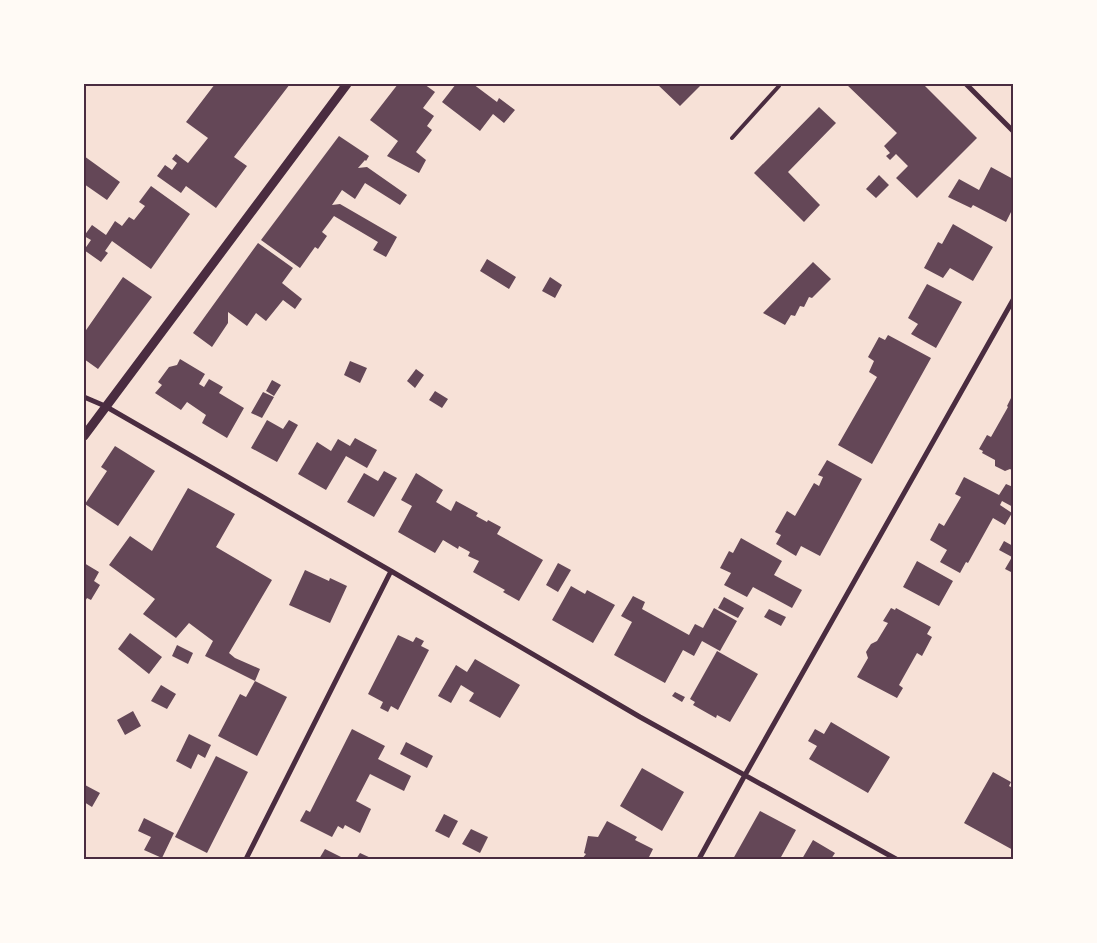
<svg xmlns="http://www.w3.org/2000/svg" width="1097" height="943" font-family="Manrope,sans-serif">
<rect width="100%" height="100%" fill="#f7e1d7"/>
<!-- building -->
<path fill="#644757" d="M 215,84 L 290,84 L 234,157 L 247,166 L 216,208 L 186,186 L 181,193 L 157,176 L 165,165 L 172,170 L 177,163 L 172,159 L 176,154 L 188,163 L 208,138 L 186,122 Z
M 398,84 L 424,84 L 435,92 L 423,108 L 434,116 L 427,126 L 432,130 L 416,152 L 426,160 L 419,173 L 387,156 L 398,141 L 370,120 Z
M 456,84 L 473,84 L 497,102 L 499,98 L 515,110 L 504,123 L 493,114 L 480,131 L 442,102 Z
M 657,84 L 702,84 L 680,106 Z
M 846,84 L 923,84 L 977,138 L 917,198 L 896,178 L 908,166 L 896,154 L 890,160 L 886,156 L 890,153 L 884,146 L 897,133 Z
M 819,107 L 836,123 L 788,172 L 820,205 L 804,222 L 754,173 Z
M 339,136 L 369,156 L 366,161 L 365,160 L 358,168 L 367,167 L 407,195 L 400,205 L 365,183 L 355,199 L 342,190 L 332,205 L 340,204 L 397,237 L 386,257 L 373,250 L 378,242 L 334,216 L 322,232 L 327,236 L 318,249 L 315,247 L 300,268 L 261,240 Z
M 84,156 L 120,182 L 107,200 L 84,184 Z
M 991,167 L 1013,179 L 1013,208 L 1006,222 L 973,205 L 971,208 L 948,197 L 959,179 L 979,190 Z
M 879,175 L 889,185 L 876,198 L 866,189 Z
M 151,186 L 190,214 L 151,269 L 112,241 L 105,251 L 108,253 L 101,262 L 84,250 L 91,240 L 84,236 L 92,225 L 106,235 L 115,221 L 122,226 L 129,217 L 134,220 L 145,206 L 139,202 Z
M 953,224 L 993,247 L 973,281 L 950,268 L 943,278 L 924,268 L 938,242 L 942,244 Z
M 258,243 L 293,268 L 282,283 L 302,299 L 295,309 L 283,300 L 266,321 L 256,313 L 247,326 L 228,312 L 228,323 L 212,347 L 193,333 Z
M 487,259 L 516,277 L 509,289 L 480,271 Z
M 813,262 L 831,279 L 812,298 L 809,297 L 804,307 L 800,306 L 795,316 L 791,315 L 785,325 L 763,313 Z
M 123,277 L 152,297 L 98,369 L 84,359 L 84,333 Z
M 550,277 L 562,285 L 555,298 L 542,291 Z
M 927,284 L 962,302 L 936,348 L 911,334 L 918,324 L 908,318 Z
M 888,335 L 931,358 L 872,464 L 838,445 L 877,377 L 869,372 L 874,361 L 868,357 L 879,337 L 885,340 Z
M 180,359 L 205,374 L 199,384 L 204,387 L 209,379 L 223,387 L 219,393 L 244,408 L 227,438 L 202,423 L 206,415 L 187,402 L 181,410 L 155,393 L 162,385 L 158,382 L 169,367 L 177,365 Z
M 350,361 L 367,368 L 360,383 L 344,375 Z
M 416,369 L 424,375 L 415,388 L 407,381 Z
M 272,380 L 281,385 L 274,396 L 266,391 Z
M 435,391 L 448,399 L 442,408 L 429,400 Z
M 263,392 L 274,397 L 262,418 L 251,413 Z
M 1013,394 L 1013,471 L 1010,469 L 1005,471 L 995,466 L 995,460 L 982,453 L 983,451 L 979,449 L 987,435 L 991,437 L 1008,407 L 1007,406 Z
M 267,420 L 283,429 L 289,420 L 298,425 L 277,462 L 251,448 Z
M 355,438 L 377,450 L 367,468 L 346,456 L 326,490 L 298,474 L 317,442 L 331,451 L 338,439 L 350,446 Z
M 115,446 L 155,471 L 118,526 L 85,504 L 107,471 L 101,467 Z
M 827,460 L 862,479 L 820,556 L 801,546 L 796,556 L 776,544 L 781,535 L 775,532 L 787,511 L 795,516 L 814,483 L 819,486 L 823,477 L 818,475 Z
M 384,471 L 397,478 L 374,517 L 347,502 L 364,473 L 378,481 Z
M 416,473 L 443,490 L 436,502 L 451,511 L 456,501 L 478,513 L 476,516 L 487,522 L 488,520 L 501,527 L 497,534 L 543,560 L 519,601 L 503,592 L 505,590 L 473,572 L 479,561 L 468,556 L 470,552 L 459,546 L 458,549 L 443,540 L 435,553 L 398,532 L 412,506 L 401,500 Z
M 964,477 L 999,495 L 1006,484 L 1013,487 L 1013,507 L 1002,501 L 1000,505 L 1012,513 L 1005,525 L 993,518 L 968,563 L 966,562 L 960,573 L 940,562 L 947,550 L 930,540 L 939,523 L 944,526 L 961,497 L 955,494 Z
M 188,488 L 235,514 L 216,547 L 272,580 L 229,653 L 235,658 L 260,669 L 255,681 L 205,656 L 213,641 L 189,623 L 176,638 L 143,614 L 155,599 L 109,565 L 130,536 L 152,551 Z
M 741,538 L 782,561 L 774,575 L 802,590 L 792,608 L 753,587 L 747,597 L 724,585 L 731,573 L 720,568 L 729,551 L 733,553 Z
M 1004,541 L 1013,546 L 1013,573 L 1005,569 L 1012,557 L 999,550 Z
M 917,561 L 953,581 L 939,606 L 903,587 Z
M 84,563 L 99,572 L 94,581 L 100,585 L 91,600 L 87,598 L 84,603 Z
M 558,563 L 571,570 L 558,592 L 546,585 Z
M 305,570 L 329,581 L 330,578 L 347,586 L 330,623 L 289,605 Z
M 571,586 L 585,594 L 587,590 L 615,605 L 593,643 L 552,620 Z
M 633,596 L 645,602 L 642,609 L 689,635 L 695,624 L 703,628 L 714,608 L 737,621 L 720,651 L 702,641 L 694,656 L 683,650 L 665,683 L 614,655 L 632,622 L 621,616 Z
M 724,597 L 744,608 L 738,618 L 718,608 Z
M 891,608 L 895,610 L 896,608 L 931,627 L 927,634 L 932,637 L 922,656 L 917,653 L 899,685 L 903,688 L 897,698 L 857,677 L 868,658 L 866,652 L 871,644 L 877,641 L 888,623 L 883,621 Z
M 769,609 L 786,617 L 781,626 L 764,617 Z
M 130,633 L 162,657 L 149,674 L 118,649 Z
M 398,635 L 413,642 L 416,637 L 424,641 L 421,646 L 429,650 L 398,710 L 391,706 L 388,712 L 380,708 L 383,702 L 368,694 Z
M 177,645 L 193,653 L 188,664 L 172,656 Z
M 717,651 L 758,674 L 730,722 L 717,715 L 716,718 L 693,705 L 695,702 L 690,699 Z
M 475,659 L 520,685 L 500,718 L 469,701 L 474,693 L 461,685 L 451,703 L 438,696 L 456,665 L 467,672 Z
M 255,681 L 287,697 L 257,756 L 218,736 L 240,694 L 246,697 Z
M 161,685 L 176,694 L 167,709 L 151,701 Z
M 675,692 L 685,697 L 682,702 L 672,696 Z
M 133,711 L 141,726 L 125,735 L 117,720 Z
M 831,722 L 890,757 L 868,793 L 809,759 L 817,746 L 808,741 L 815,729 L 824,734 Z
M 352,729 L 385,746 L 378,759 L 411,776 L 404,791 L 370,774 L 356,801 L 371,809 L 360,833 L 345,825 L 343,829 L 338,826 L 332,837 L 300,821 L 306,810 L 310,812 Z
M 189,734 L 211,745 L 205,758 L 198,754 L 191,769 L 176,761 Z
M 406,742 L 433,756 L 427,768 L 400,754 Z
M 216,756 L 248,772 L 207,853 L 175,837 Z
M 642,768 L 684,792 L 662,831 L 620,806 Z
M 993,772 L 1011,782 L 1009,786 L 1013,788 L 1013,850 L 964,823 Z
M 85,785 L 100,793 L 92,807 L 84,802 L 84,789 Z
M 760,811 L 796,830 L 781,857 L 785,859 L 733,859 Z
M 444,814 L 458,821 L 449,838 L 435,831 Z
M 144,818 L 174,833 L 162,858 L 144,850 L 151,837 L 138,831 Z
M 607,821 L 637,837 L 635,840 L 653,849 L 648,859 L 582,859 L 586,854 L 584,853 L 588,836 L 598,837 Z
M 471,829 L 488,837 L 480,853 L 462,844 Z
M 813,840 L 835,853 L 831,859 L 802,859 Z
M 325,849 L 345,859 L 319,859 Z
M 360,853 L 373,859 L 356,859 Z"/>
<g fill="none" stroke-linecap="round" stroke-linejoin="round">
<!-- service -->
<path stroke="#4a2c40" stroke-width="4" d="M 732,138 L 779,86 L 779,84"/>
<!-- minor -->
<path stroke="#4a2c40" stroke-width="5" d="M 966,84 L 1013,131
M 84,397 L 105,406 L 391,571 L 640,717 L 896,859
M 246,859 L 391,571
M 699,859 L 745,775 L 1013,300"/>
<!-- tertiary -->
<path stroke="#4a2c40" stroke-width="9" d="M 84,436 L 347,84"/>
</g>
<!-- border -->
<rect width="1097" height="943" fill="none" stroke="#fffaf5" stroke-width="170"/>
<rect x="85" y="85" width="927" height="773" fill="none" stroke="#4a2c40" stroke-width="2"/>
</svg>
